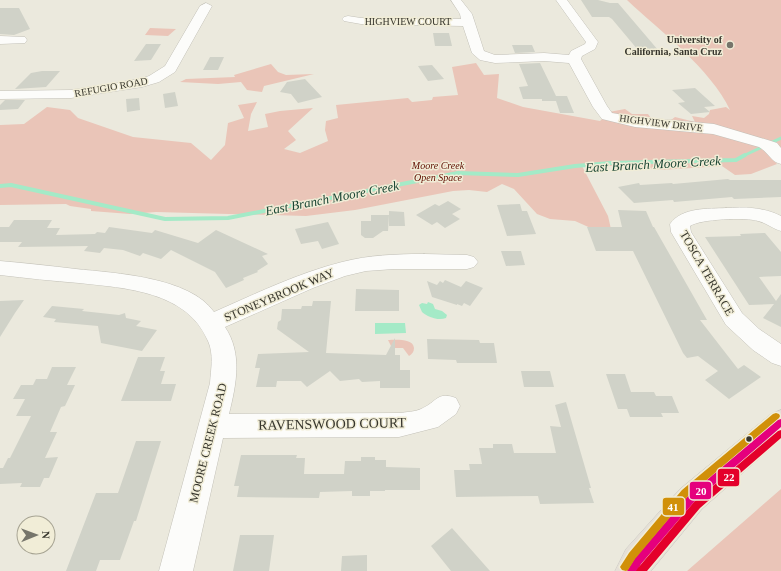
<svg xmlns="http://www.w3.org/2000/svg" width="781" height="571" font-family="'Times New Roman',serif">
<rect width="100%" height="100%" fill="#ebe9dd"/>
<!-- green -->
<path fill="#eac5b8" d="M 627,0 L 781,0 L 781,151 L 763,148 L 777,164 L 751,174 L 735,175 L 722,166 L 661,170 L 630,166 L 582,166 L 608,216 L 613,238 L 575,221 L 550,219 L 537,214 L 514,189 L 502,184 L 487,192 L 469,190 L 453,191 L 355,210 L 306,216 L 156,212 L 130,214 L 91,211 L 91,209 L 70,206 L 66,204 L 0,205 L 0,125 L 24,124 L 47,107 L 70,110 L 78,118 L 133,137 L 191,143 L 211,160 L 225,145 L 228,123 L 244,118 L 238,105 L 257,102 L 251,114 L 248,131 L 268,127 L 265,114 L 280,111 L 313,108 L 288,131 L 296,140 L 284,149 L 300,153 L 328,141 L 325,130 L 326,121 L 338,118 L 336,105 L 408,98 L 412,102 L 432,100 L 433,97 L 458,95 L 452,67 L 476,63 L 484,75 L 499,74 L 497,98 L 523,107 L 600,121 L 609,112 L 625,109 L 632,114 L 648,114 L 653,121 L 666,124 L 675,117 L 695,122 L 692,116 L 704,118 L 709,114 L 710,110 L 726,107 L 730,110 C 711,69 660,31 627,0 Z
M 150,28 L 176,29 L 168,36 L 145,35 Z
M 271,64 L 278,72 L 286,75 L 314,74 L 264,86 L 262,92 L 247,90 L 241,82 L 218,84 L 180,82 L 186,79 L 235,77 L 234,75 Z
M 388,340 C 395,340 413,338 414,348 C 414,352 412,354 409,356 L 403,348 L 392,348 Z
M 781,489 L 781,571 L 687,571 Z"/>
<!-- water -->
<path fill="#a4eac7" d="M 428,302 L 433,304 L 435,309 L 442,311 L 447,315 L 446,318 C 438,321 428,317 422,312 L 419,305 L 422,303 L 427,304 Z
M 375,323 L 405,323 L 406,333 L 375,334 Z"/>
<g fill="none" stroke-linecap="round" stroke-linejoin="round">
<!-- stream-far1 -->
<path stroke="#a4eac7" stroke-width="3" d="M 743,156 L 781,138"/>
<!-- stream -->
<path stroke="#a4eac7" stroke-width="4" d="M 0,186 L 11,185 L 165,219 L 228,218 L 458,173 L 518,175 L 575,166 L 611,163 L 736,160 L 745,155"/>
</g>
<!-- building -->
<path fill="#d0d2c8" d="M 581,0 L 598,0 L 610,3 L 618,3 L 658,50 L 638,50 L 612,19 L 609,17 L 592,17 Z
M 0,8 L 19,8 L 30,29 L 14,35 L 0,34 Z
M 433,33 L 449,33 L 452,46 L 435,46 Z
M 146,44 L 161,44 L 151,60 L 134,61 Z
M 512,45 L 532,45 L 535,52 L 515,53 Z
M 210,57 L 224,57 L 218,70 L 203,70 Z
M 540,63 L 556,96 L 567,96 L 574,113 L 560,113 L 556,101 L 542,101 L 542,99 L 523,99 L 519,87 L 528,86 L 519,64 Z
M 432,65 L 444,79 L 428,81 L 418,66 Z
M 42,71 L 60,71 L 46,87 L 15,89 L 31,73 Z
M 305,79 L 322,97 L 298,103 L 291,94 L 280,92 L 287,82 Z
M 695,88 L 715,106 L 704,107 L 710,112 L 691,114 L 678,103 L 685,102 L 672,90 Z
M 175,92 L 178,106 L 165,108 L 163,94 Z
M 139,98 L 140,110 L 127,112 L 126,99 Z
M 5,100 L 25,100 L 18,109 L 0,110 L 0,105 Z
M 728,179 L 730,180 L 781,180 L 781,197 L 734,199 L 732,197 L 674,202 L 673,200 L 634,203 L 618,187 L 639,183 L 640,185 L 672,183 L 673,184 Z
M 448,201 L 461,209 L 452,214 L 460,219 L 445,228 L 437,222 L 432,225 L 416,215 L 435,204 L 439,206 Z
M 520,204 L 522,211 L 527,211 L 536,234 L 507,236 L 497,205 Z
M 618,210 L 646,211 L 653,227 L 654,227 L 707,320 L 700,320 L 738,369 L 744,365 L 761,377 L 729,399 L 705,380 L 718,371 L 698,356 L 687,358 L 683,353 L 633,251 L 596,251 L 587,227 L 622,227 Z
M 389,211 L 404,212 L 405,226 L 389,226 Z
M 371,215 L 389,215 L 388,231 L 383,231 L 373,238 L 365,238 L 361,235 L 361,221 L 371,221 Z
M 14,220 L 52,220 L 47,228 L 60,228 L 56,235 L 95,234 L 97,232 L 105,233 L 109,227 L 152,233 L 155,230 L 198,243 L 216,230 L 268,254 L 262,256 L 268,264 L 257,271 L 258,272 L 243,278 L 244,280 L 226,288 L 215,272 L 171,250 L 161,259 L 143,253 L 140,256 L 123,250 L 104,248 L 100,253 L 84,251 L 88,246 L 18,247 L 22,242 L 0,242 L 0,227 L 9,227 Z
M 328,222 L 339,244 L 322,249 L 318,241 L 301,244 L 295,229 Z
M 765,233 L 781,252 L 781,276 L 759,277 L 776,301 L 781,294 L 781,327 L 763,318 L 774,304 L 749,305 L 705,237 L 741,236 L 740,234 Z
M 501,251 L 521,251 L 525,265 L 506,266 Z
M 445,280 L 461,287 L 466,281 L 483,288 L 470,306 L 464,303 L 462,306 L 457,304 L 457,305 L 432,297 L 427,281 L 437,285 L 440,281 L 443,283 Z
M 356,289 L 399,290 L 399,311 L 355,311 Z
M 24,300 L 15,313 L 0,337 L 0,301 Z
M 313,301 L 331,301 L 326,353 L 386,355 L 395,338 L 395,355 L 400,355 L 400,370 L 410,370 L 410,388 L 380,388 L 380,381 L 362,382 L 359,379 L 340,381 L 330,371 L 307,387 L 301,381 L 277,381 L 276,387 L 256,387 L 260,368 L 255,368 L 258,354 L 309,352 L 277,329 L 278,322 L 281,320 L 282,309 L 301,309 L 302,306 L 312,306 Z
M 52,306 L 84,309 L 82,311 L 119,315 L 125,313 L 126,318 L 141,321 L 136,326 L 157,330 L 142,351 L 101,343 L 98,326 L 54,322 L 56,319 L 43,317 Z
M 427,339 L 479,340 L 480,343 L 494,343 L 497,363 L 457,363 L 456,360 L 428,359 Z
M 138,357 L 165,357 L 160,371 L 165,371 L 161,384 L 176,384 L 171,401 L 121,401 Z
M 52,367 L 76,367 L 67,385 L 75,385 L 65,406 L 61,407 L 50,432 L 57,432 L 45,458 L 58,457 L 49,478 L 44,478 L 40,487 L 20,487 L 22,483 L 0,484 L 0,468 L 3,468 L 8,458 L 10,458 L 31,416 L 16,416 L 25,399 L 13,399 L 21,385 L 33,385 L 36,379 L 47,379 Z
M 521,371 L 550,371 L 554,387 L 524,387 Z
M 606,374 L 625,374 L 631,392 L 654,392 L 656,396 L 672,396 L 679,413 L 661,413 L 663,417 L 630,417 L 627,409 L 618,409 Z
M 566,402 L 591,488 L 589,488 L 594,503 L 540,504 L 538,496 L 456,497 L 454,470 L 470,470 L 469,464 L 482,464 L 479,448 L 493,448 L 493,444 L 512,444 L 514,453 L 556,453 L 550,426 L 561,427 L 555,405 Z
M 136,441 L 161,441 L 136,521 L 134,521 L 120,560 L 100,560 L 96,571 L 66,571 L 96,493 L 118,493 Z
M 241,455 L 297,455 L 296,458 L 305,458 L 304,474 L 344,474 L 345,461 L 361,461 L 361,457 L 375,457 L 375,460 L 386,460 L 386,467 L 420,468 L 420,490 L 385,490 L 385,491 L 370,491 L 370,496 L 352,496 L 352,491 L 320,492 L 319,498 L 237,497 L 239,486 L 234,486 Z
M 452,528 L 490,571 L 451,571 L 431,546 Z
M 240,535 L 274,535 L 269,571 L 233,571 Z
M 367,555 L 367,571 L 341,571 L 342,556 Z"/>
<g fill="none" stroke-linecap="round" stroke-linejoin="round">
<!-- minor casing -->
<g stroke="#c3c1b8" stroke-width="1">
<path id="minor" d="M 451,0 L 461,0 L 472,14 L 484,51 L 495,55 L 544,53 L 569,55 L 571,51 L 585,44 L 586,42 L 556,0 L 567,0 L 598,42 L 595,49 L 582,56 L 581,59 L 607,106 L 612,113 L 635,117 L 714,124 L 771,141 L 777,143 L 781,148 L 781,164 C 771,162 768,152 759,147 L 713,134 L 635,127 L 602,119 L 593,107 L 569,63 L 544,61 L 495,63 L 480,60 L 472,53 L 463,26 L 361,24 L 344,21 L 342,19 L 344,17 L 348,16 L 361,18 L 461,19 L 460,14 Z
M 206,3 L 212,6 L 175,72 L 159,82 L 142,87 L 71,98 L 0,99 L 0,91 L 71,90 L 140,79 L 149,76 L 165,66 L 200,6 Z
M 0,36 L 25,37 L 27,40 L 25,43 L 0,44 Z
M 726,208 C 744,207 764,207 781,216 L 781,231 C 773,229 767,223 758,221 C 746,217 700,219 690,226 L 691,232 L 742,313 L 759,329 L 781,344 L 781,366 L 772,363 L 753,350 L 726,325 L 671,232 L 670,224 C 682,207 708,209 726,208 Z
M 424,254 L 467,255 L 474,257 L 478,262 L 474,267 L 467,269 L 394,269 L 366,271 L 345,276 L 313,288 L 225,327 C 243,354 236,385 229,414 L 399,413 C 406,412 415,412 421,409 C 437,402 437,391 456,398 L 460,406 L 456,414 L 438,427 L 399,437 L 223,438 L 193,571 L 159,571 L 210,383 C 211,369 214,354 208,341 C 187,291 125,288 79,283 C 53,281 26,278 0,275 L 0,261 C 25,263 51,266 76,269 C 115,273 190,277 214,312 C 255,294 298,273 342,262 C 369,255 396,254 424,254 Z"/>
</g>
<!-- major casing -->
<g stroke="#c8c7c1" stroke-width="1">
<path id="major" d="M 781,410 L 781,439 L 702,509 L 651,571 L 615,571 L 626,549 L 680,489 L 771,414 Z"/>
</g>
<!-- minor -->
<use href="#minor" fill="#fcfcfa" fill-rule="evenodd"/>
<!-- major -->
<use href="#major" fill="#e5e0d7" fill-rule="evenodd"/>
<!-- bus-1 casing -->
<g stroke="#f1edd7" stroke-width="3">
<path id="bus-1" d="M 781,419 L 781,427 L 694,502 L 641,564 L 637,571 L 627,571 L 635,558 L 688,496 L 778,420 Z"/>
</g>
<!-- bus-2 casing -->
<g stroke="#f1edd7" stroke-width="3">
<path id="bus-2" d="M 781,430 L 781,438 L 700,508 L 647,571 L 636,571 L 638,568 L 694,502 L 778,431 Z"/>
</g>
<!-- bus-3 casing -->
<g stroke="#f1edd7" stroke-width="3">
<path id="bus-3" d="M 776,413 L 779,414 L 780,416 L 779,418 L 688,496 L 635,559 L 628,570 L 626,571 L 622,570 L 620,567 L 629,553 L 682,490 L 773,414 Z"/>
</g>
<!-- bus-1 -->
<use href="#bus-1" fill="#e5007d" fill-rule="evenodd"/>
<!-- bus-2 -->
<use href="#bus-2" fill="#e4002b" fill-rule="evenodd"/>
<!-- bus-3 -->
<use href="#bus-3" fill="#d19009" fill-rule="evenodd"/>
</g>
<!-- markers -->
<circle fill="#76756b" stroke="#f1edd7" stroke-width="1.5" cx="730" cy="45" r="4"/>
<circle fill="#37362d" stroke="#f1edd7" stroke-width="1.5" cx="749" cy="439" r="3.5"/>
<g text-anchor="middle" dominant-baseline="central" stroke-width="3" stroke-linejoin="round" paint-order="stroke">
<!-- far-street labels -->
<g font-size="10" fill="#37362d" stroke="#f1edd7">
<text x="408" y="21">HIGHVIEW COURT</text>
<text transform="translate(111 87) rotate(-10)">REFUGIO ROAD</text>
<text transform="translate(661 123) rotate(7)">HIGHVIEW DRIVE</text>
</g>
<!-- far-poi labels -->
<g font-size="10" font-weight="bold" fill="#37362d" stroke="#f1edd7" text-anchor="end">
<text x="722" y="39">University of<tspan x="722" dy="12">California, Santa Cruz</tspan></text>
</g>
<!-- far-park labels -->
<g font-size="10" font-style="italic" fill="#600e01" stroke="#f1edd7">
<text x="438" y="165">Moore Creek<tspan x="438" dy="12">Open Space</tspan></text>
</g>
<!-- street labels -->
<g font-size="12" fill="#37362d" stroke="#f1edd7">
<text transform="translate(707 273) rotate(60)">TOSCA TERRACE</text>
<text transform="translate(279 295) rotate(-23)">STONEYBROOK WAY</text>
<text transform="translate(208 443) rotate(-76)">MOORE CREEK ROAD</text>
</g>
<!-- water labels -->
<g font-size="13" font-style="italic" fill="#194533" stroke="#f1edd7">
<text transform="translate(653 164) rotate(-3)">East Branch Moore Creek</text>
<text transform="translate(332 198) rotate(-11)">East Branch Moore Creek</text>
</g>
<!-- near-street labels -->
<g font-size="14" fill="#37362d" stroke="#f1edd7">
<text transform="translate(332 424) rotate(-1)">RAVENSWOOD COURT</text>
</g>
</g>
<g stroke="#f1edd7" stroke-width="1.5">
<rect x="717" y="468" width="23" height="19" rx="4" fill="#e4002b"/>
<rect x="689" y="481" width="23" height="19" rx="4" fill="#e5007d"/>
<rect x="662" y="497" width="23" height="19" rx="4" fill="#d19009"/>
</g>
<g font-size="11" text-anchor="middle" font-weight="bold" fill="#fff">
<text x="729" y="481">22</text>
<text x="701" y="495">20</text>
<text x="673" y="511">41</text>
</g>
<!-- north arrow -->
<g transform="translate(36 535) rotate(89)"><circle r="19" fill="#f1edd7" stroke="#a7a493"/>
<path d="M0-3L7 15L0 10L-7 15Z" fill="#76756b"/>
<text y="-6" font-size="11" font-weight="bold" text-anchor="middle" fill="#37362d">N</text>
</g>
</svg>
